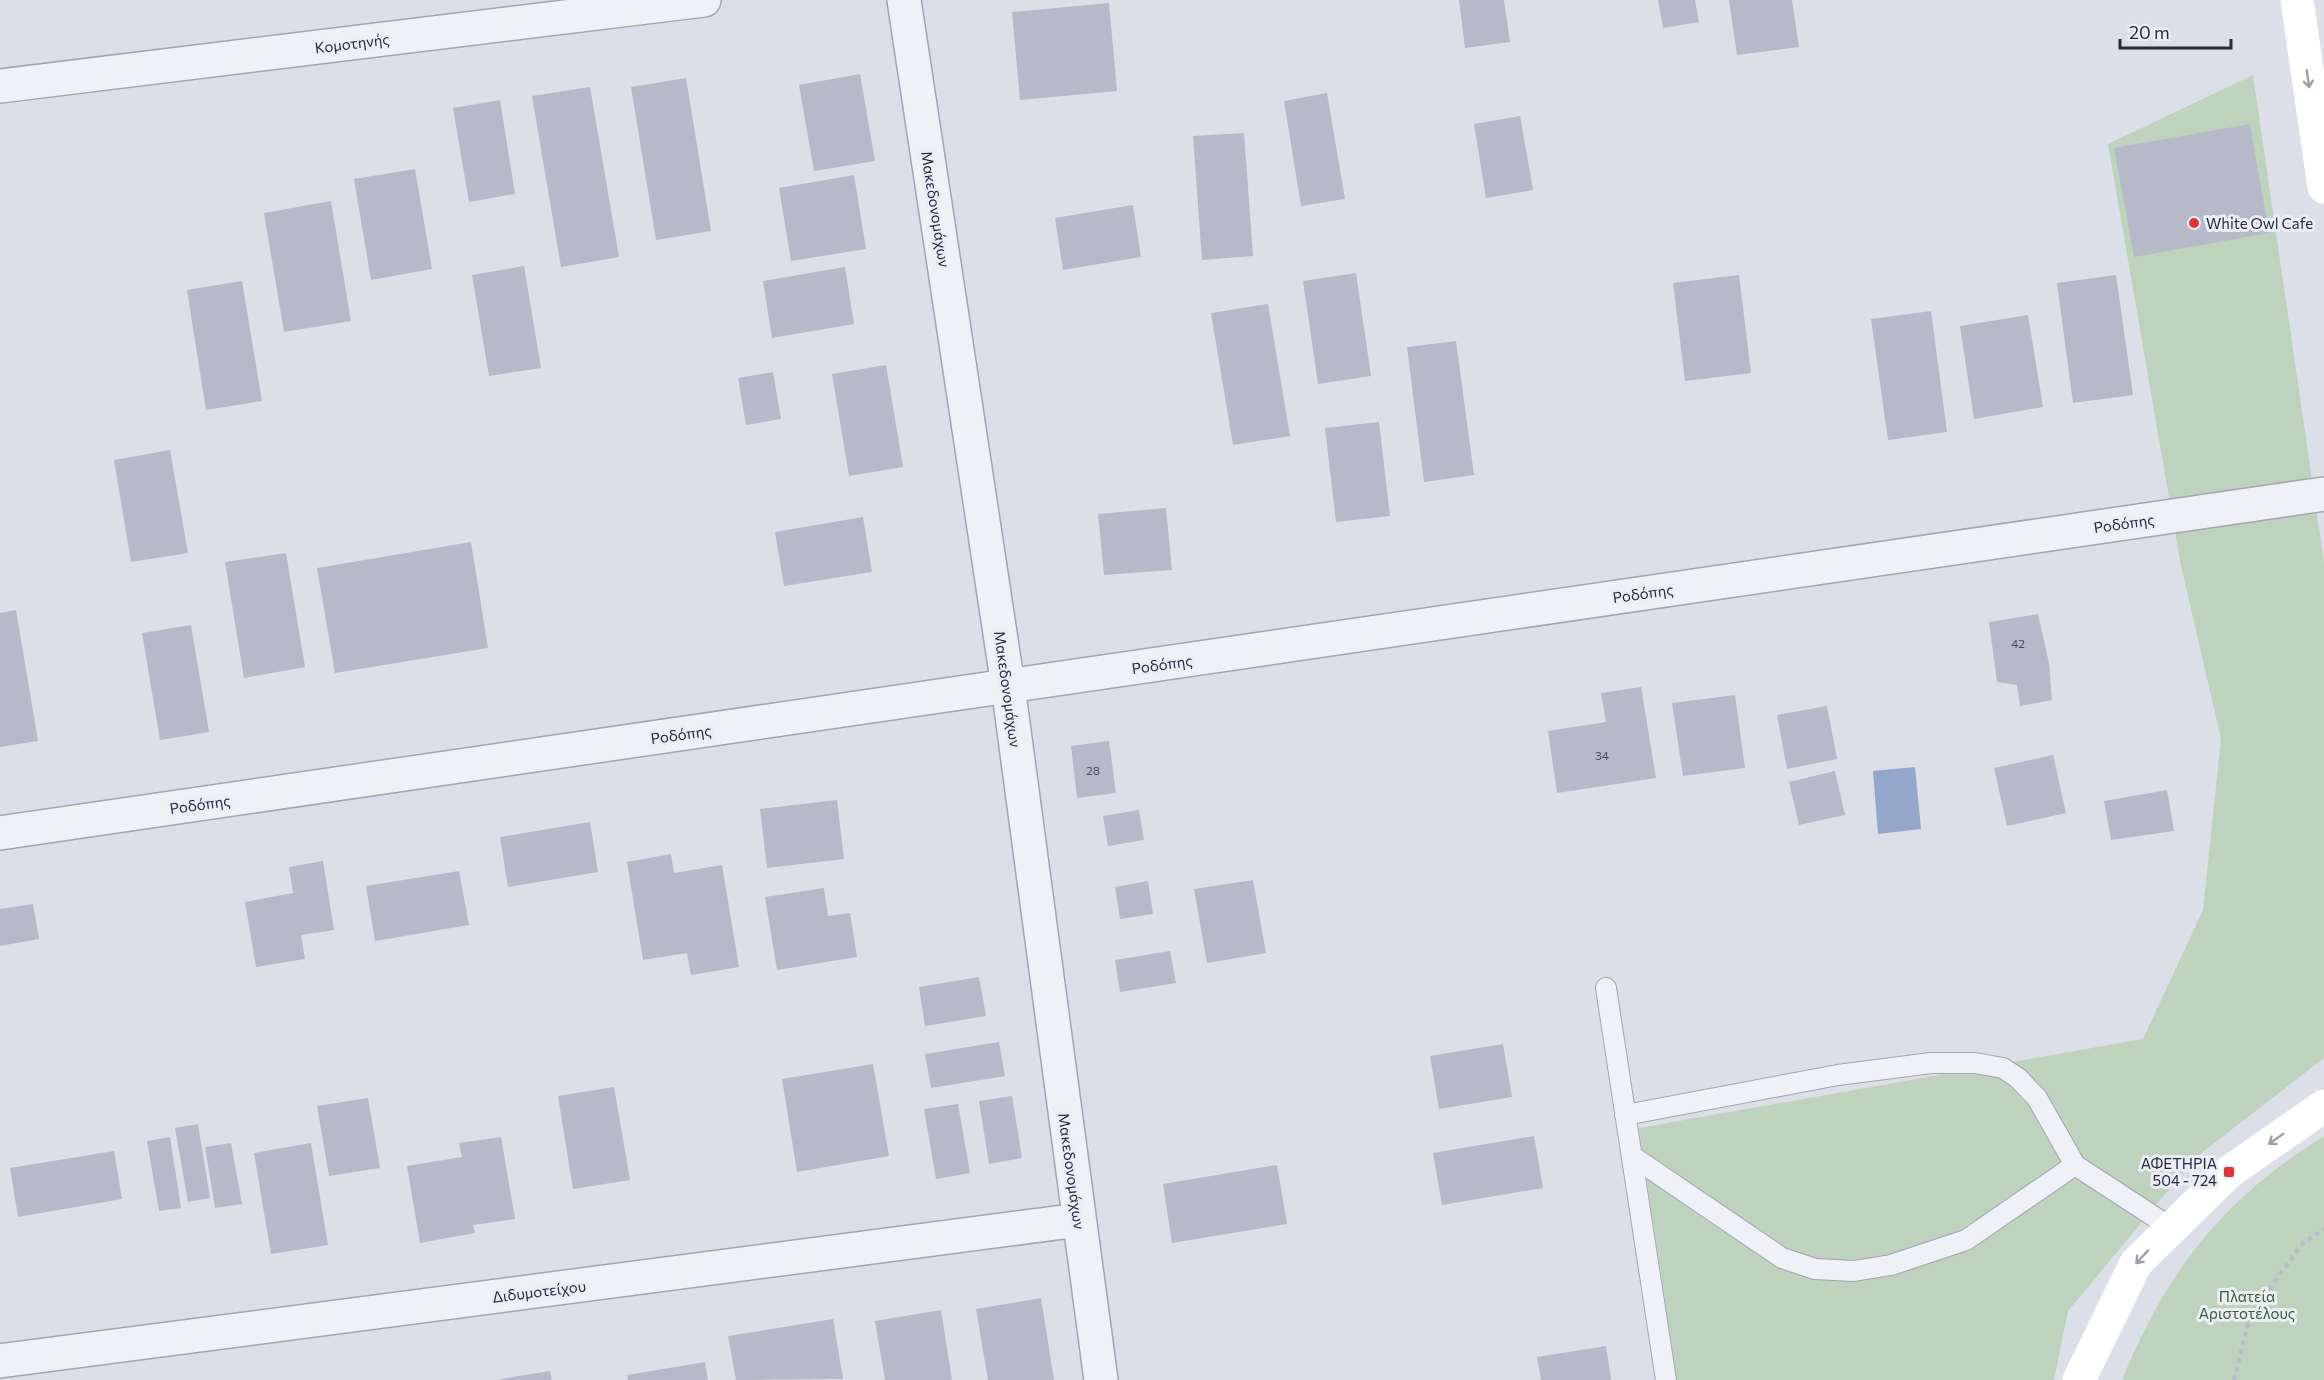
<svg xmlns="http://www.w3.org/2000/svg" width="2324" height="1380" font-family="Commissioner,sans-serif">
<rect width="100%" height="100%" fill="#dcdfe8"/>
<!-- green -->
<path fill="#bfd2bd" d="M 2253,75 L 2324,562 L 2324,1058 L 2195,1158 L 2068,1311 L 2054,1380 L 1677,1380 L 1639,1128 L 2143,1039 L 2203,910 L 2221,739 L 2180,561 L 2108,144 Z
M 2324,1136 L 2324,1380 L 2122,1380 C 2167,1270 2223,1199 2324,1136 Z"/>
<!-- water -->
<path fill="#94a7cb" d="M 1915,767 L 1921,829 L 1878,834 L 1873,771 Z"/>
<!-- building -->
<path fill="#b6bac8" d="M 1459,0 L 1504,0 L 1510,42 L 1465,48 Z
M 1658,0 L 1695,0 L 1699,22 L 1663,28 Z
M 1729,0 L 1792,0 L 1799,47 L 1737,55 Z
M 1109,3 L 1117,91 L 1020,100 L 1012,12 Z
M 860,74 L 875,161 L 814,171 L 799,85 Z
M 686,78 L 711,231 L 656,240 L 631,87 Z
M 590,87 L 619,257 L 561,267 L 532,96 Z
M 1327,93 L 1345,199 L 1301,206 L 1284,101 Z
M 500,100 L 515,194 L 469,202 L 453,108 Z
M 1520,116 L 1533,190 L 1486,198 L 1474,124 Z
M 2250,124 L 2269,233 L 2134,257 L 2114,148 Z
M 1244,133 L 1253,256 L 1202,260 L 1193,136 Z
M 415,169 L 432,269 L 371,280 L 354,179 Z
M 854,175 L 866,249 L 791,261 L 779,188 Z
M 331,201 L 351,321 L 284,332 L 264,213 Z
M 1133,205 L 1141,257 L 1063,270 L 1055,218 Z
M 524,266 L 541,368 L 489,376 L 472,275 Z
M 845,267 L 854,324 L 772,338 L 763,281 Z
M 1356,273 L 1371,376 L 1318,384 L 1303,281 Z
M 1739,275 L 1751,373 L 1685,381 L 1673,283 Z
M 2116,275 L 2133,395 L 2073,403 L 2057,283 Z
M 242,281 L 262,401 L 206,410 L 187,290 Z
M 1268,304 L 1290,436 L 1233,445 L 1211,313 Z
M 1931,311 L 1947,432 L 1888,440 L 1871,319 Z
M 2028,315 L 2043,407 L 1974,419 L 1960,326 Z
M 1456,341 L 1474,475 L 1424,482 L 1407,347 Z
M 886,365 L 903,467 L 849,476 L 832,374 Z
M 773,372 L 781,419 L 746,425 L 738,378 Z
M 1379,422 L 1390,516 L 1336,522 L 1325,428 Z
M 170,450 L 188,553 L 131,562 L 114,460 Z
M 1166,508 L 1172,570 L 1104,575 L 1098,514 Z
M 863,517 L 872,572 L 784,586 L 775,532 Z
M 471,542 L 488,648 L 335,673 L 317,568 Z
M 286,553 L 305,667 L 244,678 L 225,562 Z
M 16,610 L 38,741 L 0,747 L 0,613 Z
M 2038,614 L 2049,663 L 2052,700 L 2020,706 L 2017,685 L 1997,682 L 1989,622 Z
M 191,625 L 209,732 L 160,740 L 142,633 Z
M 1641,687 L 1656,778 L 1557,793 L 1548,731 L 1606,722 L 1601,693 Z
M 1735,695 L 1745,768 L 1683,776 L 1672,703 Z
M 1827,706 L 1837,759 L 1787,769 L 1777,715 Z
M 1109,741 L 1116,793 L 1077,798 L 1071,746 Z
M 2053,755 L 2066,813 L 2007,826 L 1994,768 Z
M 1835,771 L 1845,815 L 1799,825 L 1789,782 Z
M 2167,790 L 2174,831 L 2111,840 L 2104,801 Z
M 837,800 L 844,859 L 767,868 L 760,809 Z
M 1139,810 L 1144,840 L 1108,846 L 1103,816 Z
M 590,822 L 598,872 L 508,887 L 500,837 Z
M 671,854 L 674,873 L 722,865 L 739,967 L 691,975 L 687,953 L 643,960 L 627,862 Z
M 323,861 L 334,930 L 301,935 L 305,959 L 256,967 L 245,902 L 293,893 L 289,867 Z
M 459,871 L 469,925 L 375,941 L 366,886 Z
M 1253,880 L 1266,953 L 1207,963 L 1194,889 Z
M 1148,881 L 1153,914 L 1120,919 L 1115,887 Z
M 824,888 L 828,916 L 850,913 L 857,957 L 777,970 L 765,897 Z
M 33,904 L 39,939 L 0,946 L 0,909 Z
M 1170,951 L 1176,983 L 1120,992 L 1115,960 Z
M 979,977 L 986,1016 L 925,1026 L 919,987 Z
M 999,1042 L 1005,1076 L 931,1088 L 925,1054 Z
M 1503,1044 L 1512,1097 L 1439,1109 L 1430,1056 Z
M 873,1064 L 889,1156 L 797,1172 L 782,1079 Z
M 614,1087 L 630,1180 L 573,1189 L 558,1096 Z
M 1012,1096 L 1022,1158 L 989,1164 L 979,1101 Z
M 368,1098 L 380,1168 L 329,1176 L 317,1106 Z
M 958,1104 L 970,1173 L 936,1179 L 924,1109 Z
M 198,1124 L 210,1198 L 188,1202 L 175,1128 Z
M 1534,1136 L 1543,1188 L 1442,1205 L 1433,1153 Z
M 170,1137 L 181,1208 L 159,1211 L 147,1141 Z
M 501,1137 L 515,1219 L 473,1225 L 475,1233 L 420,1243 L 407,1166 L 462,1157 L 459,1143 Z
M 231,1143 L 242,1204 L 215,1208 L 205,1147 Z
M 311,1143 L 328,1245 L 271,1254 L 254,1153 Z
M 114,1151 L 122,1199 L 18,1217 L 10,1168 Z
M 1277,1165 L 1287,1224 L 1172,1243 L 1163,1184 Z
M 1041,1298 L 1054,1380 L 988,1380 L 976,1309 Z
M 941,1310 L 952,1380 L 885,1380 L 875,1321 Z
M 833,1319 L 843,1379 L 736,1380 L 728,1336 Z
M 1606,1346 L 1611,1380 L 1541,1380 L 1537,1357 Z
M 705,1362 L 708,1380 L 628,1380 L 627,1375 Z
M 550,1371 L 552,1380 L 501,1380 L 501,1379 Z"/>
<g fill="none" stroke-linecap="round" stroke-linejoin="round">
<!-- lane casing -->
<g stroke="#a1a5b2" stroke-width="22">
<path id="lane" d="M 1606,988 L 1666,1380
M 1625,1115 L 1838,1075 L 1931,1063 L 1975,1063 L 2003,1068 L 2018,1078 L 2037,1098 L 2075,1165 L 2170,1227
M 1632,1156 L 1782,1258 L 1815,1269 L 1854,1271 L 1891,1265 L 1966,1240 L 2075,1165"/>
</g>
<!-- street casing -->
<g stroke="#a1a5b2" stroke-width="36">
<path id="street" d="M 904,0 L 1008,686 L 1101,1380
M 0,86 L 704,0
M 0,833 L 2324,494
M 0,1361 L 1079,1220"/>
</g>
<!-- path -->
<path stroke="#b6bac3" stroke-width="4" stroke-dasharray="4.5 4.5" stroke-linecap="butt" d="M 2234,1380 L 2250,1316 L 2302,1244 L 2324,1229"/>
<!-- lane -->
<use href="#lane" stroke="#eff1f6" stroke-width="20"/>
<!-- street -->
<use href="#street" stroke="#eff1f6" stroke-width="33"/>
<!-- secondary -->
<path stroke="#fff" stroke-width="33" d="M 2297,0 L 2324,187
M 2079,1380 L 2136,1263 L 2229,1172 L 2324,1106"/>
</g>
<!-- one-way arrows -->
<defs><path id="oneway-shaft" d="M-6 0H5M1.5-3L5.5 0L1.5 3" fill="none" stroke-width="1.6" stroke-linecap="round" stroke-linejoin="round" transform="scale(1.5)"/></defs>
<g stroke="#9da0a9">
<use href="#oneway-shaft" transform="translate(2308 79) rotate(82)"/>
<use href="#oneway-shaft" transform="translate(2276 1139) rotate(145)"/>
<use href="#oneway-shaft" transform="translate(2142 1257) rotate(133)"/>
</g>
<!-- markers -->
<g fill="#d7373a" stroke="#eceef5" stroke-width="2">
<circle cx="2194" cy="223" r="6"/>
<rect x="2223" y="1166" width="12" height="12" rx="3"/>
</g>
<g text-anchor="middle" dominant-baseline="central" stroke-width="6" stroke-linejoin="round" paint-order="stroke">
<!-- number labels -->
<g font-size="12" fill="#494f61">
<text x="2018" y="643">42</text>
<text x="1602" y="755">34</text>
<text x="1093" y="770">28</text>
</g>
<!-- street labels -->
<g font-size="15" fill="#252b3f" stroke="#eceef5">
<text transform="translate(352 43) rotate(-7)">Κομοτηνής</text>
<text transform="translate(936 209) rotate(81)">Μακεδονομάχων</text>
<text transform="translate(2124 523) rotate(-8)">Ροδόπης</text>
<text transform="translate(1643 593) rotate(-8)">Ροδόπης</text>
<text transform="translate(1162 664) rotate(-8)">Ροδόπης</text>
<text transform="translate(1008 689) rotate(82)">Μακεδονομάχων</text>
<text transform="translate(681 734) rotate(-8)">Ροδόπης</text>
<text transform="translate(200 804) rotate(-8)">Ροδόπης</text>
<text transform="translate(1072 1171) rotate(82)">Μακεδονομάχων</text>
<text transform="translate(539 1291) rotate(-7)">Διδυμοτείχου</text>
</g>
<!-- poi labels -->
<g font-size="15" fill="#252b3f" stroke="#eceef5" text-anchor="start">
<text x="2206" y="223">White Owl Cafe</text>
<text x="2217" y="1163" text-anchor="end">ΑΦΕΤΗΡΙΑ<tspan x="2217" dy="17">504 - 724</tspan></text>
</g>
<!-- park labels -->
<g font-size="15" fill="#345b31" stroke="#eceef5">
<text x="2247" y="1296">Πλατεία<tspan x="2247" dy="17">Αριστοτέλους</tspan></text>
</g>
</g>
<!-- scale -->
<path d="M2120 39v9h111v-9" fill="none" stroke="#252b3f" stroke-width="3"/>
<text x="2129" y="39" font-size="18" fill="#252b3f" stroke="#eceef5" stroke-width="4.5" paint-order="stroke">20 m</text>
</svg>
